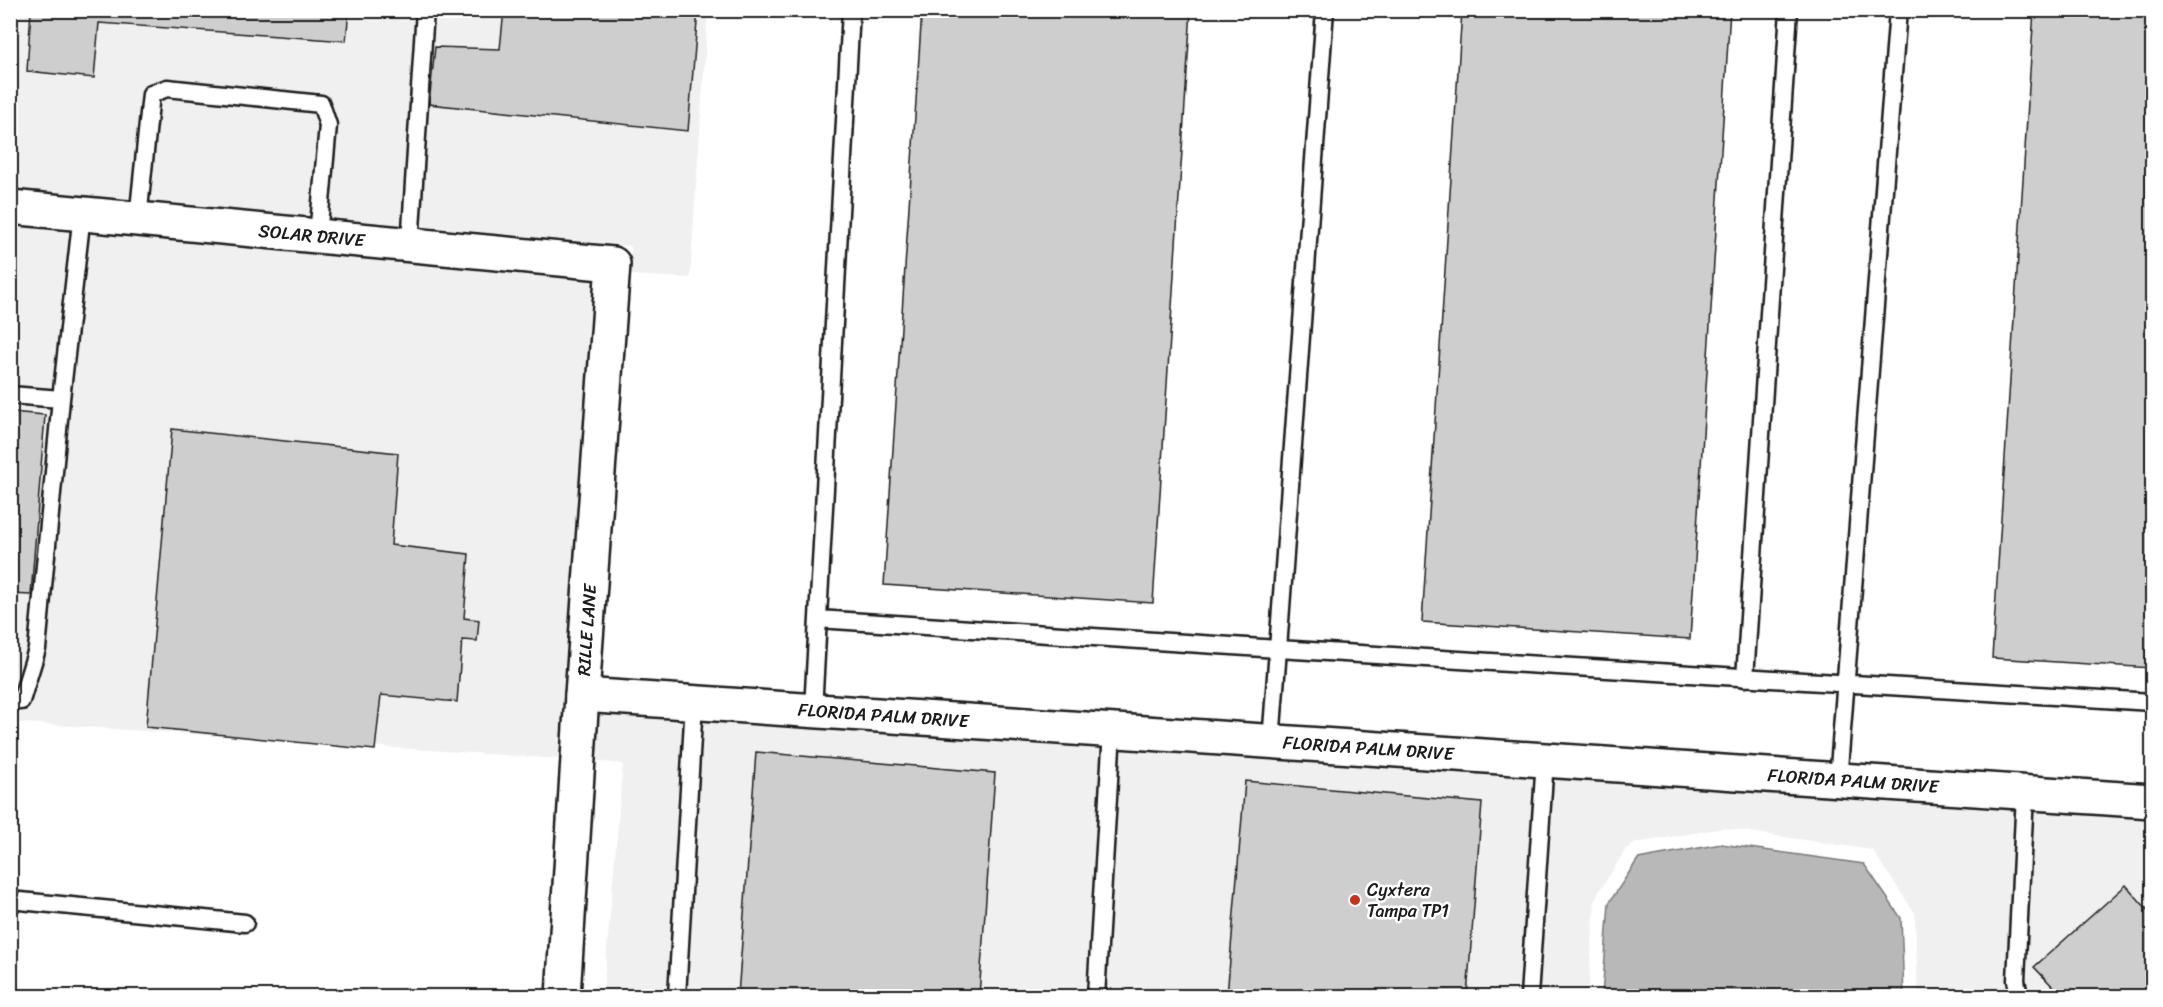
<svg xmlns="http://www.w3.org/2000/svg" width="2163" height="1007" font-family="Sriracha,sans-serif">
<rect width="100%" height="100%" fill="#fff"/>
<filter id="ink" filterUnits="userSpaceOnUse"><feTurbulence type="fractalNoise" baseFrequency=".0167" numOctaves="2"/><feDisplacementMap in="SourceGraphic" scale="12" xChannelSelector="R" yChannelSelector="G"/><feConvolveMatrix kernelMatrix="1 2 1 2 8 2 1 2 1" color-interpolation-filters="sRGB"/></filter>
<g filter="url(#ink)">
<!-- built -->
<path fill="#f0f0f0" d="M 10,11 L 708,11 L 690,278 L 629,275 L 631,246 L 11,188 Z
M 10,226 L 595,281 L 561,759 L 11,722 Z
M 598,715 L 2152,820 L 2152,996 L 1918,996 L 1915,913 L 1872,850 L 1723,828 L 1636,843 L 1626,849 L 1598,893 L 1595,902 L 1588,996 L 603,996 L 623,764 L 595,761 Z"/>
<!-- water -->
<path fill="#b8b8b8" stroke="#7a7a7a" stroke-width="1.5" d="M 1721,844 L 1864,864 L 1901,918 L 1904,996 L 1602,996 L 1609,903 L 1638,859 Z"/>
<!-- building -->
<path fill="#cecece" stroke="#1c1c1c" stroke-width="1.5" d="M 31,10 L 349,10 L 346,41 L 99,23 L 94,78 L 27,71 Z
M 504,10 L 698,10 L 688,131 L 429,104 L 435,47 L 500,49 Z
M 922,10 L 1191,10 L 1153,603 L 884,585 Z
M 1462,10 L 1730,10 L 1690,639 L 1422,622 Z
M 2034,10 L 2152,10 L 2152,668 L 1992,658 Z
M 10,412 L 45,415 L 31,595 L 10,594 Z
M 172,429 L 398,453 L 391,545 L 469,554 L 464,618 L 479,620 L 477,641 L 462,640 L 457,702 L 381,695 L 375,750 L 146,727 Z
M 756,752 L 995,773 L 979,996 L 738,996 Z
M 1245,781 L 1482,803 L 1467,996 L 1227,996 Z
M 2126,885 L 2152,915 L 2152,996 L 2062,996 L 2034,967 Z"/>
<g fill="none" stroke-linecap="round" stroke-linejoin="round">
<!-- service casing -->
<g stroke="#1c1c1c" stroke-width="21">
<path id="service" d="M 1325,10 L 1278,649 L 2152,702
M 138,219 L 151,94 L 167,88 L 321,104 L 328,125 L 318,236
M 410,245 L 425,10
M 10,395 L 61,399
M 818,619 L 1278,649 L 1271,742
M 1745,678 L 1789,10
M 10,701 L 21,701 L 37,649 L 61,399 L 82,214
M 813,710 L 851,10
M 1838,781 L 1898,10
M 10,900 L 245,923
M 677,996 L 694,703
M 1096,996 L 1112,731
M 1529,996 L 1545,760
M 2019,996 L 2016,980 L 2025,794"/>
</g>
<!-- minor casing -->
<g stroke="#1c1c1c" stroke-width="38">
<g id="minor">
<path id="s1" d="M 10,207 L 613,264 L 582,695 L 563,996"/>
<path id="s2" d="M 582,695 L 2152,801"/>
</g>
</g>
<!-- service -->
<use href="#service" stroke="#fff" stroke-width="16"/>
<!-- minor -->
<use href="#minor" stroke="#fff" stroke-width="33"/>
</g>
</g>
<!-- markers -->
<circle fill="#c8321e" stroke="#fff" stroke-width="2" cx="1355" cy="900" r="6"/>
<g text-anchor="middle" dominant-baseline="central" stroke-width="5" stroke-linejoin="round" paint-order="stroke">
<!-- street labels -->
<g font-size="18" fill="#1c1c1c" stroke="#fff">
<text stroke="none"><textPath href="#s1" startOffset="303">SOLAR DRIVE</textPath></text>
<text transform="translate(587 630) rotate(-86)">RILLE LANE</text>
<text stroke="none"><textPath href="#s2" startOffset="302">FLORIDA PALM DRIVE</textPath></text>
<text stroke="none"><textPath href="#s2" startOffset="788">FLORIDA PALM DRIVE</textPath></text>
<text stroke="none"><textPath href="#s2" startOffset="1274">FLORIDA PALM DRIVE</textPath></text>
</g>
<!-- poi labels -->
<g font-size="18" fill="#1c1c1c" stroke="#fff" text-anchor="start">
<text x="1367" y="890">Cyxtera<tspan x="1367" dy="21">Tampa TP1</tspan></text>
</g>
</g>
<!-- margin -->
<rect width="2163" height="1007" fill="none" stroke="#fff" stroke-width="36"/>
<rect x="18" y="18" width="2127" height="971" fill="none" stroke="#1c1c1c" stroke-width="2" filter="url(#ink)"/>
</svg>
